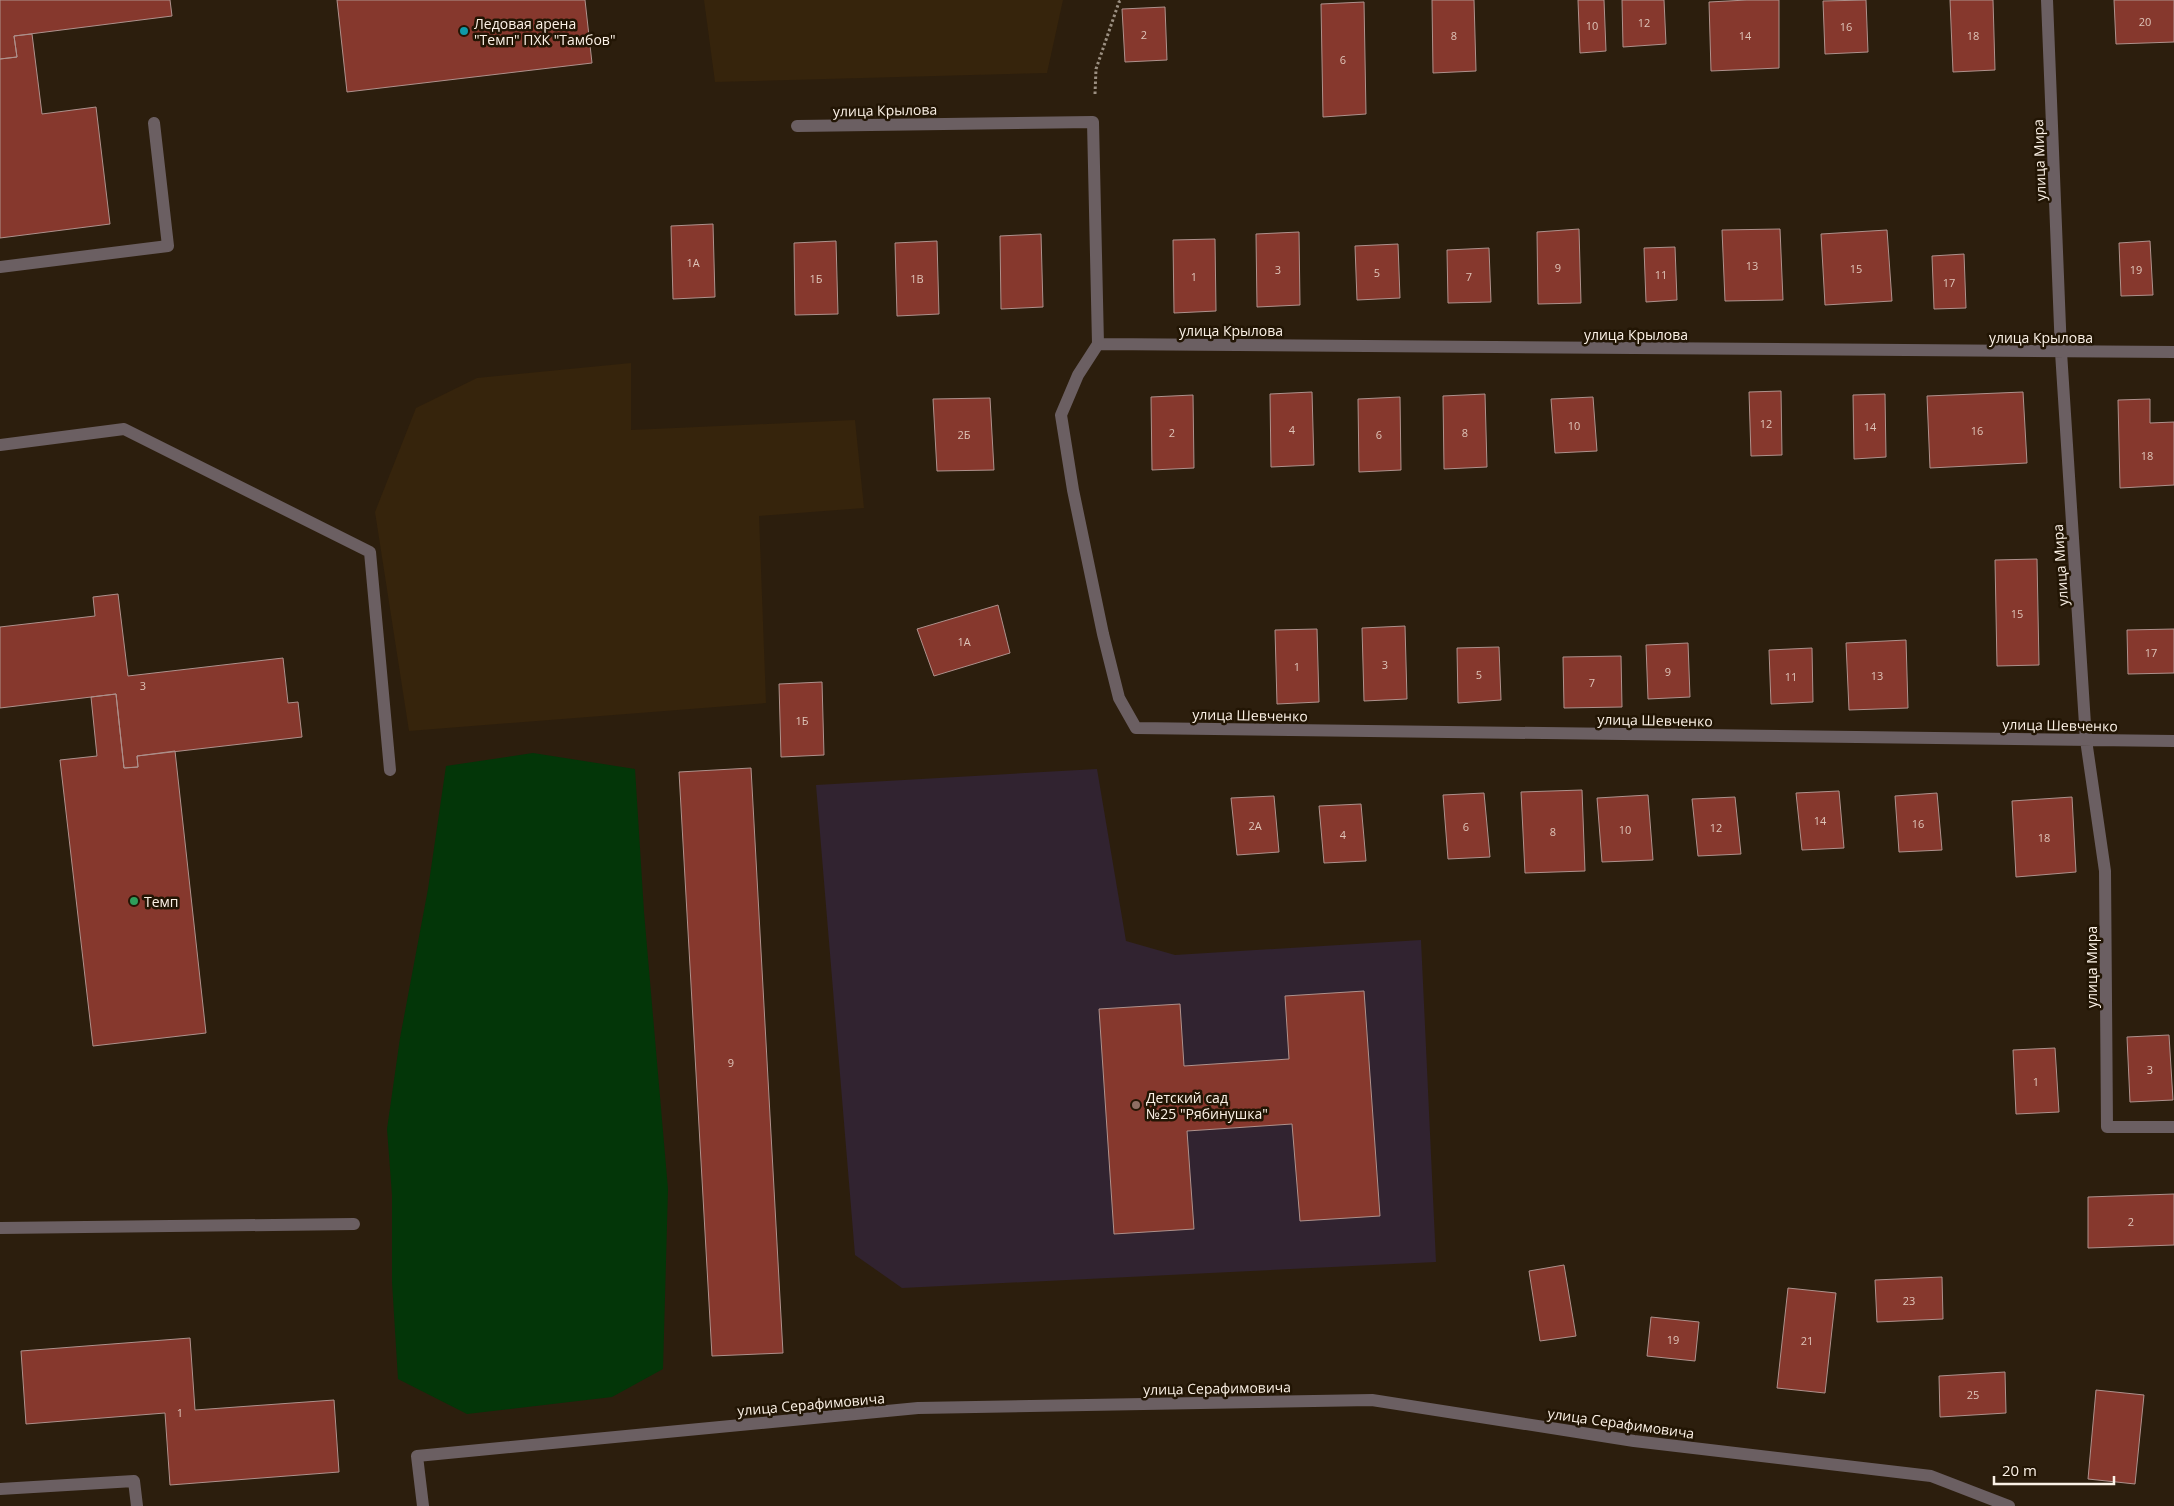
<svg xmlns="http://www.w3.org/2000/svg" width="2174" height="1506" font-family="'Open Sans',sans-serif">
<rect width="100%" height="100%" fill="#2c1e0d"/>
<!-- built -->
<path fill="#36240c" d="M 704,0 L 1063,0 L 1047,73 L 715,82 Z
M 631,363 L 631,430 L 855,420 L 864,508 L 759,516 L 766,703 L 409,731 L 375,512 L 416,408 L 477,378 Z"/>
<!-- education -->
<path fill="#312330" d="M 1097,769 L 1126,941 L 1175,955 L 1421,940 L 1436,1262 L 902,1288 L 855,1255 L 816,785 Z"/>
<!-- green -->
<path fill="#033608" d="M 533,753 L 635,769 L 644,912 L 668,1189 L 663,1369 L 612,1397 L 467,1414 L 398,1379 L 392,1282 L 392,1195 L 387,1129 L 400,1038 L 428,889 L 446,766 Z"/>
<!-- building -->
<path fill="#86382d" stroke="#ae918c" d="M 0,0 L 170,0 L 172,16 L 14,36 L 17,57 L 0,59 Z
M 337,0 L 585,0 L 592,63 L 347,92 Z
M 1432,0 L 1474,0 L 1476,71 L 1433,73 Z
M 1578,0 L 1604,0 L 1606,51 L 1580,53 Z
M 1622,0 L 1664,0 L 1666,44 L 1623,47 Z
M 1747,0 L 1779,0 L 1779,68 L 1711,71 L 1709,2 Z
M 1866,0 L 1868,52 L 1825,54 L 1823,1 Z
M 1950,0 L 1993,0 L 1995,70 L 1953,72 Z
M 2114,0 L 2174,0 L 2174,42 L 2116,44 Z
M 1364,2 L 1366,114 L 1323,117 L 1321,4 Z
M 1165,7 L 1167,60 L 1125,62 L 1122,9 Z
M 32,34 L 42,114 L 96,107 L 110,224 L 0,238 L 0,59 L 17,57 L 14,36 Z
M 713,224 L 715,297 L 673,299 L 671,226 Z
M 1579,229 L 1581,303 L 1538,304 L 1537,232 Z
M 1780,229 L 1783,300 L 1725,301 L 1722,230 Z
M 1887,230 L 1892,301 L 1825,305 L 1821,234 Z
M 1299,232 L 1300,305 L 1257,307 L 1256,234 Z
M 1041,234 L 1043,307 L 1001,309 L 1000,236 Z
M 1215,239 L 1216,311 L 1174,313 L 1173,240 Z
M 836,241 L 838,314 L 795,315 L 794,243 Z
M 937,241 L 939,314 L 897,316 L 895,243 Z
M 2150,241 L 2153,295 L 2121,296 L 2119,243 Z
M 1398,244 L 1400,298 L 1357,300 L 1355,246 Z
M 1675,247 L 1677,300 L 1646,302 L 1644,248 Z
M 1489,248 L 1491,302 L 1448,303 L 1447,250 Z
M 1964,254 L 1966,308 L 1934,309 L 1932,256 Z
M 1781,391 L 1782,455 L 1751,456 L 1749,392 Z
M 1312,392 L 1314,465 L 1271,467 L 1270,394 Z
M 2023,392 L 2027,463 L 1930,468 L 1927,396 Z
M 1485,394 L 1487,467 L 1444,469 L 1443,396 Z
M 1885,394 L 1886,457 L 1854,459 L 1853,395 Z
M 1193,395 L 1194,468 L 1152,470 L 1151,397 Z
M 1400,397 L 1401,470 L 1359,472 L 1358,399 Z
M 1593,397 L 1597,451 L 1555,453 L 1551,399 Z
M 990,398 L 994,470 L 937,471 L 933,399 Z
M 2150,399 L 2150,423 L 2174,422 L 2174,485 L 2120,488 L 2118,400 Z
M 2037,559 L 2039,665 L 1997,666 L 1995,560 Z
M 118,594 L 128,676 L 283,658 L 288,703 L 298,702 L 302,737 L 137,756 L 138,767 L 124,768 L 116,694 L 0,708 L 0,627 L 95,616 L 93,597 Z
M 998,605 L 1010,653 L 934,676 L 917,629 Z
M 1405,626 L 1407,699 L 1364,701 L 1362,628 Z
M 1317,629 L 1319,702 L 1277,704 L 1275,630 Z
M 2174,629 L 2174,673 L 2128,674 L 2127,630 Z
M 1906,640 L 1908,708 L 1849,710 L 1846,643 Z
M 1688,643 L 1690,697 L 1648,699 L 1646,645 Z
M 1499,647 L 1501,700 L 1458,703 L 1457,648 Z
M 1812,648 L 1813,702 L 1771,704 L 1769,650 Z
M 1621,656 L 1622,707 L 1564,708 L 1563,657 Z
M 822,682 L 824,755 L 781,757 L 779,684 Z
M 116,694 L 124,768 L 138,767 L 137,756 L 175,751 L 206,1033 L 93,1046 L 60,760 L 97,756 L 91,697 Z
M 751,768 L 783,1353 L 712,1356 L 679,772 Z
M 1582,790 L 1585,871 L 1525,873 L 1521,792 Z
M 1839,791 L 1844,848 L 1802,850 L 1796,793 Z
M 1484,793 L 1490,857 L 1448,859 L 1443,795 Z
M 1937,793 L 1942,850 L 1899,852 L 1895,796 Z
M 1648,795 L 1653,860 L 1602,862 L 1597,798 Z
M 1274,796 L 1279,852 L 1237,855 L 1231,798 Z
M 1735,797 L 1741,854 L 1698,856 L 1692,799 Z
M 2072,797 L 2076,872 L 2016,877 L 2012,801 Z
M 1361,804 L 1366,861 L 1324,863 L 1319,806 Z
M 1364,991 L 1380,1216 L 1300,1221 L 1292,1124 L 1187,1131 L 1194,1229 L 1114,1234 L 1099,1009 L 1180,1004 L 1184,1066 L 1289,1059 L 1285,996 Z
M 2169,1035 L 2173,1100 L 2130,1102 L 2127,1037 Z
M 2055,1048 L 2059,1112 L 2016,1114 L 2013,1050 Z
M 2174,1194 L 2174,1245 L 2088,1248 L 2088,1197 Z
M 1564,1265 L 1576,1336 L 1540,1341 L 1529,1271 Z
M 1942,1277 L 1943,1319 L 1877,1322 L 1875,1280 Z
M 1788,1288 L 1836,1293 L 1825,1393 L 1777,1388 Z
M 1651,1317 L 1699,1322 L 1695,1361 L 1647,1356 Z
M 190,1338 L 195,1410 L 334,1400 L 339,1472 L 170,1485 L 165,1413 L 26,1424 L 21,1351 Z
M 2005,1372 L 2006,1413 L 1940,1417 L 1939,1376 Z
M 2096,1390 L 2144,1395 L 2135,1484 L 2088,1479 Z"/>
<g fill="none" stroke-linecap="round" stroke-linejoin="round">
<!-- path -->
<path stroke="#9c9082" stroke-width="3" stroke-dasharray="2.5 2.5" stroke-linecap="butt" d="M 1095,94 L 1096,69 L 1119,2 L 1122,0"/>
<!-- minor -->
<path stroke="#6b5f62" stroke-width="12" d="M 2047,0 L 2061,352 L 2086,740 L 2105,871 L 2107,1127 L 2174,1127
M 797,126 L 1093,122 L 1098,344 L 1078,375 L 1061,415 L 1073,490 L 1103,634 L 1119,698 L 1136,728 L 2174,741
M 0,267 L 168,246 L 154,123
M 1098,344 L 2174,352
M 0,445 L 124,429 L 370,552 L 390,770
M 0,1228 L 354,1224
M 0,1489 L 134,1481 L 137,1506
M 423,1506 L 417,1456 L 918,1408 L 1372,1400 L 1634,1441 L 1931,1476 L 2009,1506"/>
</g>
<!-- markers -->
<circle fill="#0f9aa8" stroke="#221504" stroke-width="2" cx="464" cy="31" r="5"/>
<circle fill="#2e9e5b" stroke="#221504" stroke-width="2" cx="134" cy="901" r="5"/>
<circle fill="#8d6e63" stroke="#221504" stroke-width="2" cx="1136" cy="1105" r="5"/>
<g text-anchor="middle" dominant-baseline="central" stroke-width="5" stroke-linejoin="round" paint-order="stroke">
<!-- number labels -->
<g font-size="11" fill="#dec4b8">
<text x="2145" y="21">20</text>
<text x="1644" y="22">12</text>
<text x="1592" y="25">10</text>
<text x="1846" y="26">16</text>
<text x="1144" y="34">2</text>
<text x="1454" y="35">8</text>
<text x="1745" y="35">14</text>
<text x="1973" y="35">18</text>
<text x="1343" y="59">6</text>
<text x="693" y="262">1А</text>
<text x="1752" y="265">13</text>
<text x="1558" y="267">9</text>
<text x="1856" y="268">15</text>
<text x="1278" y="269">3</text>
<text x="2136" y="269">19</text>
<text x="1377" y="272">5</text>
<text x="1661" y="274">11</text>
<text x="1194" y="276">1</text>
<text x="1469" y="276">7</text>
<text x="816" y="278">1Б</text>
<text x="917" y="278">1В</text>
<text x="1949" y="282">17</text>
<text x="1766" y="423">12</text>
<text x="1574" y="425">10</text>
<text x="1870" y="426">14</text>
<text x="1292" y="429">4</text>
<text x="1977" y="430">16</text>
<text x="1172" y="432">2</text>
<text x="1465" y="432">8</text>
<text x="964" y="434">2Б</text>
<text x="1379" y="434">6</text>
<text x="2147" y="455">18</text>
<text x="2017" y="613">15</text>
<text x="964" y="641">1А</text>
<text x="2151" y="652">17</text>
<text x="1385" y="664">3</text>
<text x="1297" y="666">1</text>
<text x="1668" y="671">9</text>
<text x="1479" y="674">5</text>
<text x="1877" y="675">13</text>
<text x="1791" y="676">11</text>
<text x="1592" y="682">7</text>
<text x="143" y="685">3</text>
<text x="802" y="720">1Б</text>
<text x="1820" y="820">14</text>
<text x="1918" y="823">16</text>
<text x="1255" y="825">2А</text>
<text x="1466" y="826">6</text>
<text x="1716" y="827">12</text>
<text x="1625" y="829">10</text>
<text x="1553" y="831">8</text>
<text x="1343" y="834">4</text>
<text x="2044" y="837">18</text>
<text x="731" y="1062">9</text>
<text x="2150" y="1069">3</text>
<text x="2036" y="1081">1</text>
<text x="2131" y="1221">2</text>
<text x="1909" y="1300">23</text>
<text x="1673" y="1339">19</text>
<text x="1807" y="1340">21</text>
<text x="1973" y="1394">25</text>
<text x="180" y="1412">1</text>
</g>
<!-- poi labels -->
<g font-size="14" fill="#fcf2e7" stroke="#221504" text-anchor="start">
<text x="474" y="23">Ледовая арена<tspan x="474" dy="16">"Темп" ПХК "Тамбов"</tspan></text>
<text x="144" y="901">Темп</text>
<text x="1146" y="1097">Детский сад<tspan x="1146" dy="16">№25 "Рябинушка"</tspan></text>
</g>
<!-- street labels -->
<g font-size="14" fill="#fcf2e7" stroke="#221504">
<text transform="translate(885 110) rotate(-1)">улица Крылова</text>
<text transform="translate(2039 160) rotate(-92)">улица Мира</text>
<text x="1231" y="330">улица Крылова</text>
<text x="1636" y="334">улица Крылова</text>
<text x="2041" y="337">улица Крылова</text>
<text transform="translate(2060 565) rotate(-94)">улица Мира</text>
<text transform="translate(1250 715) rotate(1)">улица Шевченко</text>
<text transform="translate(1655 720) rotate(1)">улица Шевченко</text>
<text transform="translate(2060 725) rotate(1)">улица Шевченко</text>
<text transform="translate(2091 967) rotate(-90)">улица Мира</text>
<text transform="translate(1217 1388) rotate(-1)">улица Серафимовича</text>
<text transform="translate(811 1404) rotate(-5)">улица Серафимовича</text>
<text transform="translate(1621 1423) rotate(8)">улица Серафимовича</text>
</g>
</g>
<!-- scale -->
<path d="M1994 1476v8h120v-8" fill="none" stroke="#fcf2e7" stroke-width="2.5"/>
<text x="2002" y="1476" font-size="15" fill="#fcf2e7" stroke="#221504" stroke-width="4" paint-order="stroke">20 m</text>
</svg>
